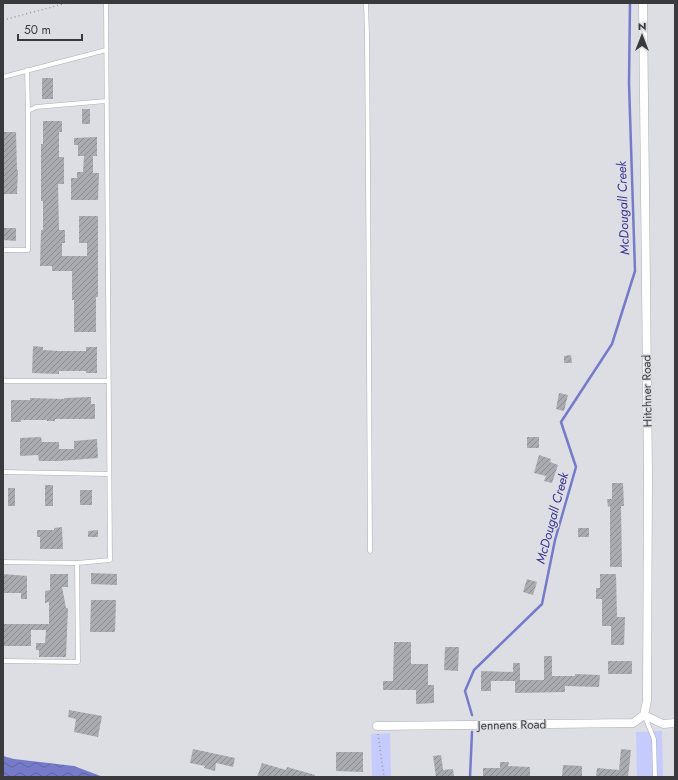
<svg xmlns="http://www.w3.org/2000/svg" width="678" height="780" font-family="Jost,sans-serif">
<defs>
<pattern id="water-waves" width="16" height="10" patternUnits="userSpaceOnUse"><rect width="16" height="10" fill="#757ac9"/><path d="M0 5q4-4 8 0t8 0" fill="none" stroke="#6165a4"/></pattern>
<pattern id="building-hatch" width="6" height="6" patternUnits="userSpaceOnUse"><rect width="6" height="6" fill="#aaabb1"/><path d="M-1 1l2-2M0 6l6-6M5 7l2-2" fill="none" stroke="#8b8c91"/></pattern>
</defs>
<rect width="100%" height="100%" fill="#dddee4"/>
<!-- park -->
<path fill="#c5cbfd" d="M 662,731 L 663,777 L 637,777 L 636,732 Z
M 390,733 L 391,777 L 372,777 L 371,734 Z"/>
<!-- water -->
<path fill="url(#water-waves)" d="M 3,756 L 14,759 L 74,766 L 103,777 L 3,777 Z"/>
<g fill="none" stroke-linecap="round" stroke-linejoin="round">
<!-- stream -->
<path stroke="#757ac9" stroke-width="2.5" d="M 472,715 L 465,691 L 474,670 L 542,604 L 555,540 L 576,467 L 561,422 L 612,344 L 635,271 L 629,83 L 630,3
M 470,777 L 472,732"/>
</g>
<!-- building -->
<path fill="url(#building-hatch)" d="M 42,78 L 53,78 L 53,99 L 42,99 Z
M 82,109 L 90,109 L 90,124 L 82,124 Z
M 43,121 L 62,121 L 62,132 L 59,132 L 59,157 L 64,157 L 64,184 L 58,184 L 59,230 L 65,230 L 65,243 L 62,243 L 62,256 L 87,256 L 87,243 L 79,243 L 79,216 L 98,216 L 98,297 L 96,297 L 96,332 L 74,332 L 74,300 L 72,300 L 72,271 L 52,271 L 52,266 L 40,266 L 41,230 L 43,230 L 43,201 L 41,201 L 41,144 L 43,144 Z
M 3,132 L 16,132 L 17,170 L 18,170 L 17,194 L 3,194 Z
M 97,137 L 97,156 L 93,156 L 93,173 L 99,173 L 98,200 L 71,200 L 71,178 L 77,178 L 77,172 L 83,172 L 84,156 L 78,156 L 78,145 L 74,145 L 74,138 Z
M 3,228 L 16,228 L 16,241 L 3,240 Z
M 33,346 L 43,347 L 43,350 L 60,351 L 86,351 L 86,347 L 97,347 L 97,373 L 86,373 L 86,371 L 59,371 L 59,374 L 32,373 Z
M 571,355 L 572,363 L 564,363 L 564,356 Z
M 559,393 L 568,395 L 564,411 L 556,409 Z
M 91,397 L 91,404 L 95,404 L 95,419 L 55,419 L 55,421 L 47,421 L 47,420 L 21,420 L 21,422 L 11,422 L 11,400 L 30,400 L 30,398 L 64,399 L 64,398 Z
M 41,437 L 42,442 L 59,442 L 59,449 L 74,449 L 74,441 L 97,439 L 98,458 L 59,461 L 39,461 L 38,455 L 20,456 L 20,438 Z
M 527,437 L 539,437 L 539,448 L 527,448 Z
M 539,455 L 551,459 L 550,462 L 558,465 L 552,483 L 544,481 L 546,476 L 534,473 Z
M 612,483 L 623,483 L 624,506 L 621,506 L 622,567 L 610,567 L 610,506 L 608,507 L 607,499 L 612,499 Z
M 45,485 L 53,485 L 53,506 L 45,506 Z
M 8,488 L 15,488 L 15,506 L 8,506 Z
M 80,490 L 92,490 L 92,505 L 80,505 Z
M 62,527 L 63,549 L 40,549 L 40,537 L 37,537 L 37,530 L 54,530 L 54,528 Z
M 578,528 L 589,528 L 589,537 L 578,537 Z
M 98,530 L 98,537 L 88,537 L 88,531 Z
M 91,573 L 117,574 L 117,585 L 91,584 Z
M 3,574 L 27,576 L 27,599 L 21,599 L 21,593 L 3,593 Z
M 50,574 L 68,574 L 68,587 L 62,587 L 66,608 L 68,608 L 66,657 L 39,657 L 39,650 L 36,650 L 36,643 L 45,643 L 46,630 L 31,630 L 31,646 L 3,646 L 3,624 L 49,624 L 49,602 L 45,603 L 45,591 L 50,590 Z
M 600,574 L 616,574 L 617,617 L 625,617 L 624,645 L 611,645 L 611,626 L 602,626 L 602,599 L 596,599 L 596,588 L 600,588 Z
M 527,579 L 537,582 L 533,595 L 523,592 Z
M 91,600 L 116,600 L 115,632 L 90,632 Z
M 394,642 L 411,642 L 411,664 L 428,664 L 428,685 L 434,685 L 434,703 L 416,704 L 416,690 L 383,690 L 383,681 L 393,681 Z
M 445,647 L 459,647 L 458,671 L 444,670 Z
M 544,656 L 552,656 L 552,676 L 575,676 L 575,674 L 600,675 L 599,687 L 565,686 L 565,692 L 515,693 L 515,681 L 491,681 L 491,691 L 481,691 L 481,671 L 513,672 L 513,663 L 520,663 L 520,680 L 544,680 Z
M 608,661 L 632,661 L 632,674 L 608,674 Z
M 69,710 L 102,716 L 98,737 L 74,732 L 76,719 L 68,717 Z
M 193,749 L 235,758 L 233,767 L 216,763 L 215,771 L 204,768 L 205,766 L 190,763 Z
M 621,749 L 631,750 L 628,777 L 596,777 L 597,768 L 619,770 Z
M 336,752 L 363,752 L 363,772 L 336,771 Z
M 441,755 L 443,770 L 453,769 L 454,777 L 436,777 L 433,756 Z
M 500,762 L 509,762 L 508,766 L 530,767 L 530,777 L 483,777 L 483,768 L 500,768 Z
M 262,763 L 286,770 L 287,767 L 315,775 L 315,777 L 257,777 Z
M 563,765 L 582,766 L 582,777 L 562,777 Z"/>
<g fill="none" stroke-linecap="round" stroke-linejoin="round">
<!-- lane casing -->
<g stroke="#aeafb5" stroke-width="5">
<path id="lane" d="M 366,3 L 367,35 C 368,207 370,379 370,551
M 27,70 L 28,111
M 3,77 L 106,50
M 3,250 L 28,250 L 28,111 L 36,107 L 106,101
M 3,381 L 108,381
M 3,472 L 109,474
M 3,562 L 77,563 L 110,560 L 106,3
M 5,661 L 78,662 L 77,563
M 645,717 L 654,739 L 655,777"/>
</g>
<!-- street casing -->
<g stroke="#aeafb5" stroke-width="9">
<path id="street" d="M 643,3 L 648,474 L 647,701 L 644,715
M 644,715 L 663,724 L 675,723
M 377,726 L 633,723 L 644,715"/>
</g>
<!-- path -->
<path stroke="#999a9f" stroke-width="1.5" stroke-dasharray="1 3" stroke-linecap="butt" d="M 3,20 L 67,3
M 378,734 L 384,777"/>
<!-- lane -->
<use href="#lane" stroke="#fff" stroke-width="4"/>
<!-- street -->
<use href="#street" stroke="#fff" stroke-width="8"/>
</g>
<g text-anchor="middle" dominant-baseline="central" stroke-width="3" stroke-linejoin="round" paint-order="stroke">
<!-- street labels -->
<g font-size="12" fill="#3a3a3d" stroke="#dddee4">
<text transform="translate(647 391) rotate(-91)">Hitchner Road</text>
<text transform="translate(512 725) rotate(-1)">Jennens Road</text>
</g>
<!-- water labels -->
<g font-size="13" font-style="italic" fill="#3a3593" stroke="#dddee4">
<text transform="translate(623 208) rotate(-92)">McDougall Creek</text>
<text transform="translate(552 518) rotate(-75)">McDougall Creek</text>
</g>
</g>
<!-- border -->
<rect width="678" height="780" fill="none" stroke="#3a3a3d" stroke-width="8"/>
<!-- north arrow -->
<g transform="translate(642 36)" stroke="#dddee4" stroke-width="3" paint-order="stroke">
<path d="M0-3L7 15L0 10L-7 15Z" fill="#3a3a3d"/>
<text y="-6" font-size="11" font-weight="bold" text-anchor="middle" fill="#3a3a3d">N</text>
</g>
<!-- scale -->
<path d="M18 34v6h64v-6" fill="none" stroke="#3a3a3d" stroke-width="2"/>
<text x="24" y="34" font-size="12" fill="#3a3a3d" stroke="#dddee4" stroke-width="3" paint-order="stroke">50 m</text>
</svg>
